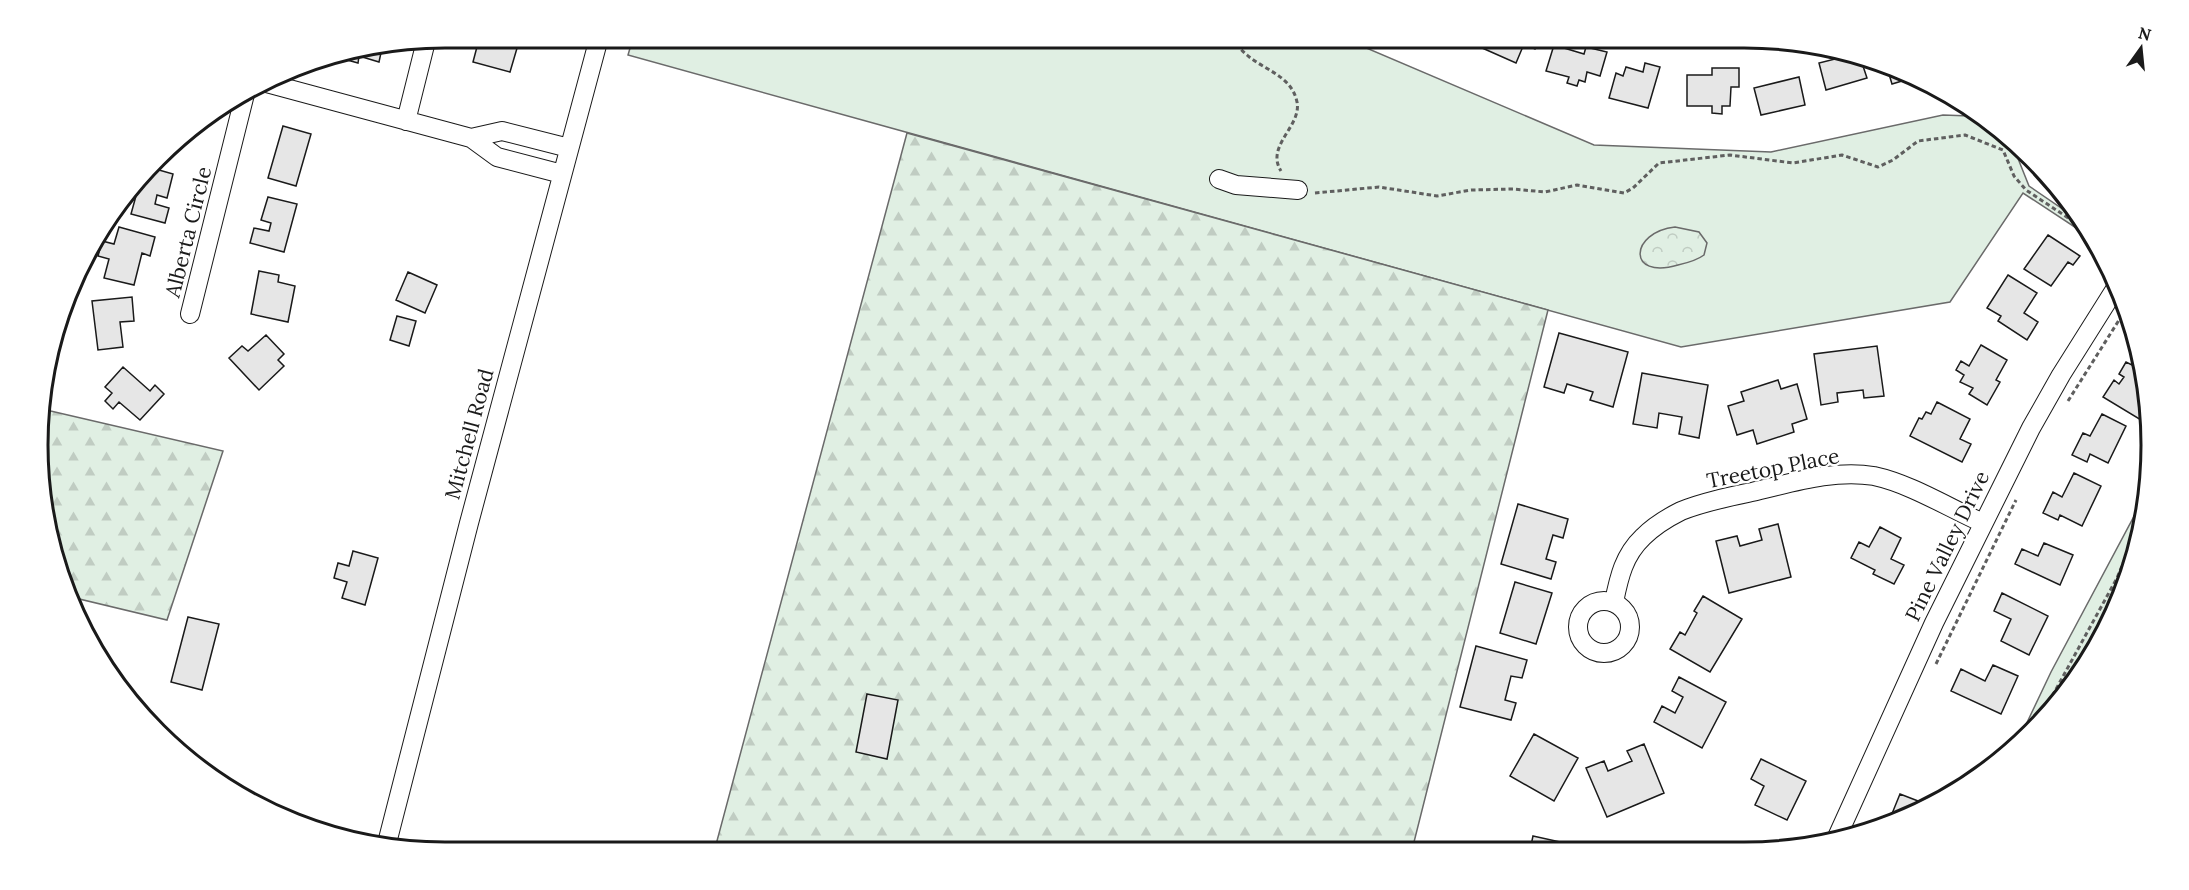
<svg xmlns="http://www.w3.org/2000/svg" width="2189" height="890" font-family="Lora,serif">
<defs>
<pattern id="forest-firs" width="22" height="20" patternUnits="userSpaceOnUse" patternTransform="scale(1.5)"><rect width="22" height="20" fill="#e0efe3"/><path d="M5 1l3.5 6h-7zM16 11l3.5 6h-7z" fill="#c0ccc2"/></pattern>
<pattern id="park-crowns" width="20" height="18" patternUnits="userSpaceOnUse" patternTransform="scale(1.5)"><rect width="20" height="18" fill="#e0efe3"/><path d="M2 6a3 3 0 1 1 6 0M12 15a3 3 0 1 1 6 0" fill="none" stroke="#c0ccc2"/></pattern>
</defs>
<rect width="100%" height="100%" fill="#fff"/>
<!-- grass -->
<path fill="#e0efe3" stroke="#6a6a6a" stroke-width="1.5" d="M 633,38 L 1343,38 L 1594,145 L 1771,152 L 1943,115 L 1970,116 L 1999,129 L 2009,136 L 2029,186 L 2083,223 L 2093,239 L 2023,193 L 1950,302 L 1681,347 L 628,55 Z
M 2148,490 L 2130,576 L 2083,671 L 2014,750 L 2051,672 Z"/>
<!-- forest -->
<path fill="url(#forest-firs)" stroke="#6a6a6a" stroke-width="1.5" d="M 907,133 L 1548,310 L 1412,850 L 714,852 Z
M 42,409 L 223,451 L 167,620 L 67,596 L 45,525 Z"/>
<!-- park -->
<path fill="url(#park-crowns)" stroke="#6a6a6a" stroke-width="1.5" d="M 1675,227 L 1699,232 L 1707,243 L 1704,255 C 1696,261 1687,263 1678,265 C 1626,280 1630,232 1675,227 Z"/>
<!-- building -->
<path fill="#e6e6e6" stroke="#1a1a1a" stroke-width="1.5" d="M 474,38 L 520,38 L 510,72 L 473,62 L 478,43 L 472,42 Z
M 1484,38 L 1540,38 L 1535,49 L 1524,44 L 1516,63 L 1480,47 Z
M 1554,45 L 1584,54 L 1586,47 L 1607,52 L 1600,76 L 1587,72 L 1585,82 L 1579,80 L 1577,86 L 1567,83 L 1569,77 L 1546,71 Z
M 382,48 L 379,62 L 359,56 L 358,63 L 333,56 Z
M 1842,54 L 1870,58 L 1871,61 L 1862,63 L 1867,78 L 1826,90 L 1819,63 L 1843,57 Z
M 1645,63 L 1660,67 L 1648,108 L 1609,98 L 1616,73 L 1623,76 L 1626,67 L 1643,72 Z
M 1886,64 L 1915,77 L 1892,84 Z
M 1712,68 L 1739,68 L 1739,87 L 1731,87 L 1730,106 L 1722,106 L 1722,114 L 1712,113 L 1712,106 L 1687,106 L 1687,75 L 1712,75 Z
M 1799,77 L 1805,105 L 1761,115 L 1754,88 Z
M 283,126 L 311,134 L 296,186 L 268,178 Z
M 152,168 L 173,174 L 167,198 L 157,195 L 155,204 L 169,208 L 165,223 L 131,214 L 139,185 Z
M 268,197 L 297,204 L 284,252 L 250,243 L 254,228 L 269,231 L 271,223 L 261,220 Z
M 119,227 L 155,237 L 150,256 L 142,253 L 134,285 L 104,278 L 109,259 L 98,256 L 102,241 L 114,244 Z
M 2048,235 L 2080,256 L 2073,265 L 2068,262 L 2051,286 L 2024,269 Z
M 259,271 L 279,275 L 278,282 L 295,286 L 288,322 L 251,314 Z
M 408,272 L 437,285 L 425,313 L 396,300 Z
M 2008,275 L 2037,293 L 2024,313 L 2038,322 L 2027,340 L 1998,321 L 2001,316 L 1987,308 Z
M 132,297 L 134,321 L 120,322 L 123,347 L 98,350 L 92,301 Z
M 397,316 L 416,321 L 409,346 L 390,340 Z
M 1559,333 L 1628,352 L 1613,407 L 1590,400 L 1593,392 L 1567,384 L 1564,393 L 1544,387 Z
M 266,335 L 284,354 L 278,360 L 284,366 L 259,390 L 229,358 L 242,346 L 248,351 Z
M 1981,345 L 2007,360 L 1996,380 L 2000,382 L 1987,405 L 1969,394 L 1973,388 L 1960,382 L 1964,375 L 1956,370 L 1961,361 L 1969,366 Z
M 1877,346 L 1884,396 L 1864,398 L 1863,390 L 1837,393 L 1838,402 L 1821,405 L 1814,354 Z
M 2137,355 L 2141,357 L 2149,407 L 2141,420 L 2103,397 L 2114,380 L 2119,384 L 2124,377 L 2119,374 L 2126,362 L 2132,365 Z
M 123,367 L 150,391 L 155,385 L 164,394 L 140,420 L 119,402 L 113,409 L 105,401 L 112,393 L 105,387 Z
M 1642,373 L 1708,385 L 1699,438 L 1679,434 L 1682,417 L 1659,413 L 1657,428 L 1633,424 Z
M 1778,380 L 1781,389 L 1797,384 L 1807,419 L 1792,424 L 1794,432 L 1757,444 L 1753,430 L 1737,435 L 1728,406 L 1744,401 L 1741,392 Z
M 1937,402 L 1970,419 L 1960,439 L 1971,444 L 1962,462 L 1910,436 L 1919,418 L 1922,419 L 1926,412 L 1931,414 Z
M 2102,414 L 2126,426 L 2108,463 L 2090,454 L 2087,462 L 2072,455 L 2083,433 L 2090,436 Z
M 2074,473 L 2101,486 L 2082,526 L 2060,515 L 2058,520 L 2043,513 L 2053,492 L 2062,497 Z
M 1518,504 L 1568,519 L 1563,538 L 1553,535 L 1546,559 L 1556,562 L 1551,579 L 1501,564 Z
M 1778,524 L 1791,577 L 1729,593 L 1716,541 L 1737,536 L 1740,546 L 1762,540 L 1759,529 Z
M 1880,527 L 1901,538 L 1891,559 L 1904,565 L 1894,584 L 1873,574 L 1875,570 L 1851,558 L 1859,542 L 1869,547 Z
M 2044,543 L 2073,555 L 2060,585 L 2015,564 L 2022,549 L 2038,556 Z
M 353,551 L 378,558 L 365,605 L 342,598 L 347,582 L 334,578 L 338,563 L 349,566 Z
M 1515,582 L 1552,593 L 1536,644 L 1500,633 Z
M 2002,593 L 2048,616 L 2029,655 L 2001,641 L 2011,619 L 1994,611 Z
M 1703,596 L 1742,619 L 1710,672 L 1670,649 L 1680,632 L 1685,635 L 1697,613 L 1694,611 Z
M 188,617 L 219,624 L 202,690 L 171,682 Z
M 1476,646 L 1527,660 L 1522,678 L 1511,676 L 1505,700 L 1516,703 L 1511,720 L 1460,707 Z
M 1993,665 L 2018,676 L 2001,714 L 1951,691 L 1961,669 L 1985,681 Z
M 1679,677 L 1726,702 L 1702,748 L 1654,722 L 1662,706 L 1675,713 L 1683,697 L 1672,691 Z
M 867,694 L 898,700 L 887,759 L 856,752 Z
M 1534,734 L 1578,758 L 1554,801 L 1510,776 Z
M 1644,744 L 1664,793 L 1607,817 L 1586,768 L 1604,761 L 1608,771 L 1632,761 L 1627,751 Z
M 1761,759 L 1806,781 L 1787,820 L 1755,805 L 1764,786 L 1751,779 Z
M 1900,794 L 1931,806 L 1924,811 L 1889,821 Z
M 1533,836 L 1565,843 L 1563,850 L 1530,850 Z"/>
<g fill="none" stroke-linecap="round" stroke-linejoin="round">
<!-- minor casing -->
<g stroke="#1a1a1a" stroke-width="20">
<path id="minor" d="M 263,82 L 471,138
M 406,121 L 426,41
M 562,174 L 497,157 L 471,138 L 502,131 L 569,148
M 1219,179 L 1236,185 L 1298,190
M 190,314 L 246,90
M1578 627a26 26 0 1 1 52 0a26 26 0 1 1-52 0Z
M 1614,602 C 1619,577 1624,555 1643,537 C 1654,526 1667,518 1681,511 C 1703,502 1728,497 1752,492 C 1791,483 1834,469 1874,476 C 1911,484 1949,508 1983,523
M 1837,837 L 1934,623 L 2031,428 L 2061,375 L 2117,286
M 387,843 L 469,523 L 599,38"/>
</g>
<!-- path -->
<path stroke="#5f5f5f" stroke-width="3" stroke-dasharray="4.5 3" stroke-linecap="butt" d="M 1232,38 C 1236,44 1241,50 1247,55 C 1264,70 1292,76 1297,102 C 1302,126 1265,146 1281,171
M 1315,193 L 1379,187 L 1437,196 L 1471,190 L 1513,189 L 1545,192 L 1577,185 L 1624,193 L 1633,188 L 1659,163 L 1730,155 L 1793,163 L 1842,155 L 1878,167 L 1893,160 L 1918,141 L 1965,135 L 2003,150 L 2014,176 L 2026,190 L 2088,231
M 2068,401 L 2126,309
M 1936,664 L 2016,500
M 2038,722 L 2117,578 L 2144,513"/>
<!-- minor -->
<use href="#minor" stroke="#fff" stroke-width="18"/>
</g>
<g text-anchor="middle" dominant-baseline="central" stroke-width="4.5" stroke-linejoin="round" paint-order="stroke">
<!-- street labels -->
<g font-size="21" fill="#1a1a1a" stroke="#fff">
<text transform="translate(188 232) rotate(-76)">Alberta Circle</text>
<text transform="translate(469 434) rotate(-75)">Mitchell Road</text>
<text transform="translate(1773 468) rotate(-11)">Treetop Place</text>
<text transform="translate(1947 546) rotate(-64)">Pine Valley Drive</text>
</g>
</g>
<!-- crop -->
<path d="M0 0H2189V890H0ZM445 48H1744A397 397 0 0 1 2141 445V445A397 397 0 0 1 1744 842H445A397 397 0 0 1 48 445V445A397 397 0 0 1 445 48Z" fill="#fff" fill-rule="evenodd"/>
<path fill="none" stroke="#1a1a1a" stroke-width="3" d="M445 48H1744A397 397 0 0 1 2141 445V445A397 397 0 0 1 1744 842H445A397 397 0 0 1 48 445V445A397 397 0 0 1 445 48Z"/>
<!-- north arrow -->
<g transform="translate(2141 48) rotate(15)" stroke="#ffffff" stroke-width="4.5" paint-order="stroke">
<path d="M0-4.5L10 22L0 15L-10 22Z" fill="#1a1a1a"/>
<text y="-9" font-size="16" font-weight="bold" text-anchor="middle" fill="#1a1a1a">N</text>
</g>
</svg>
